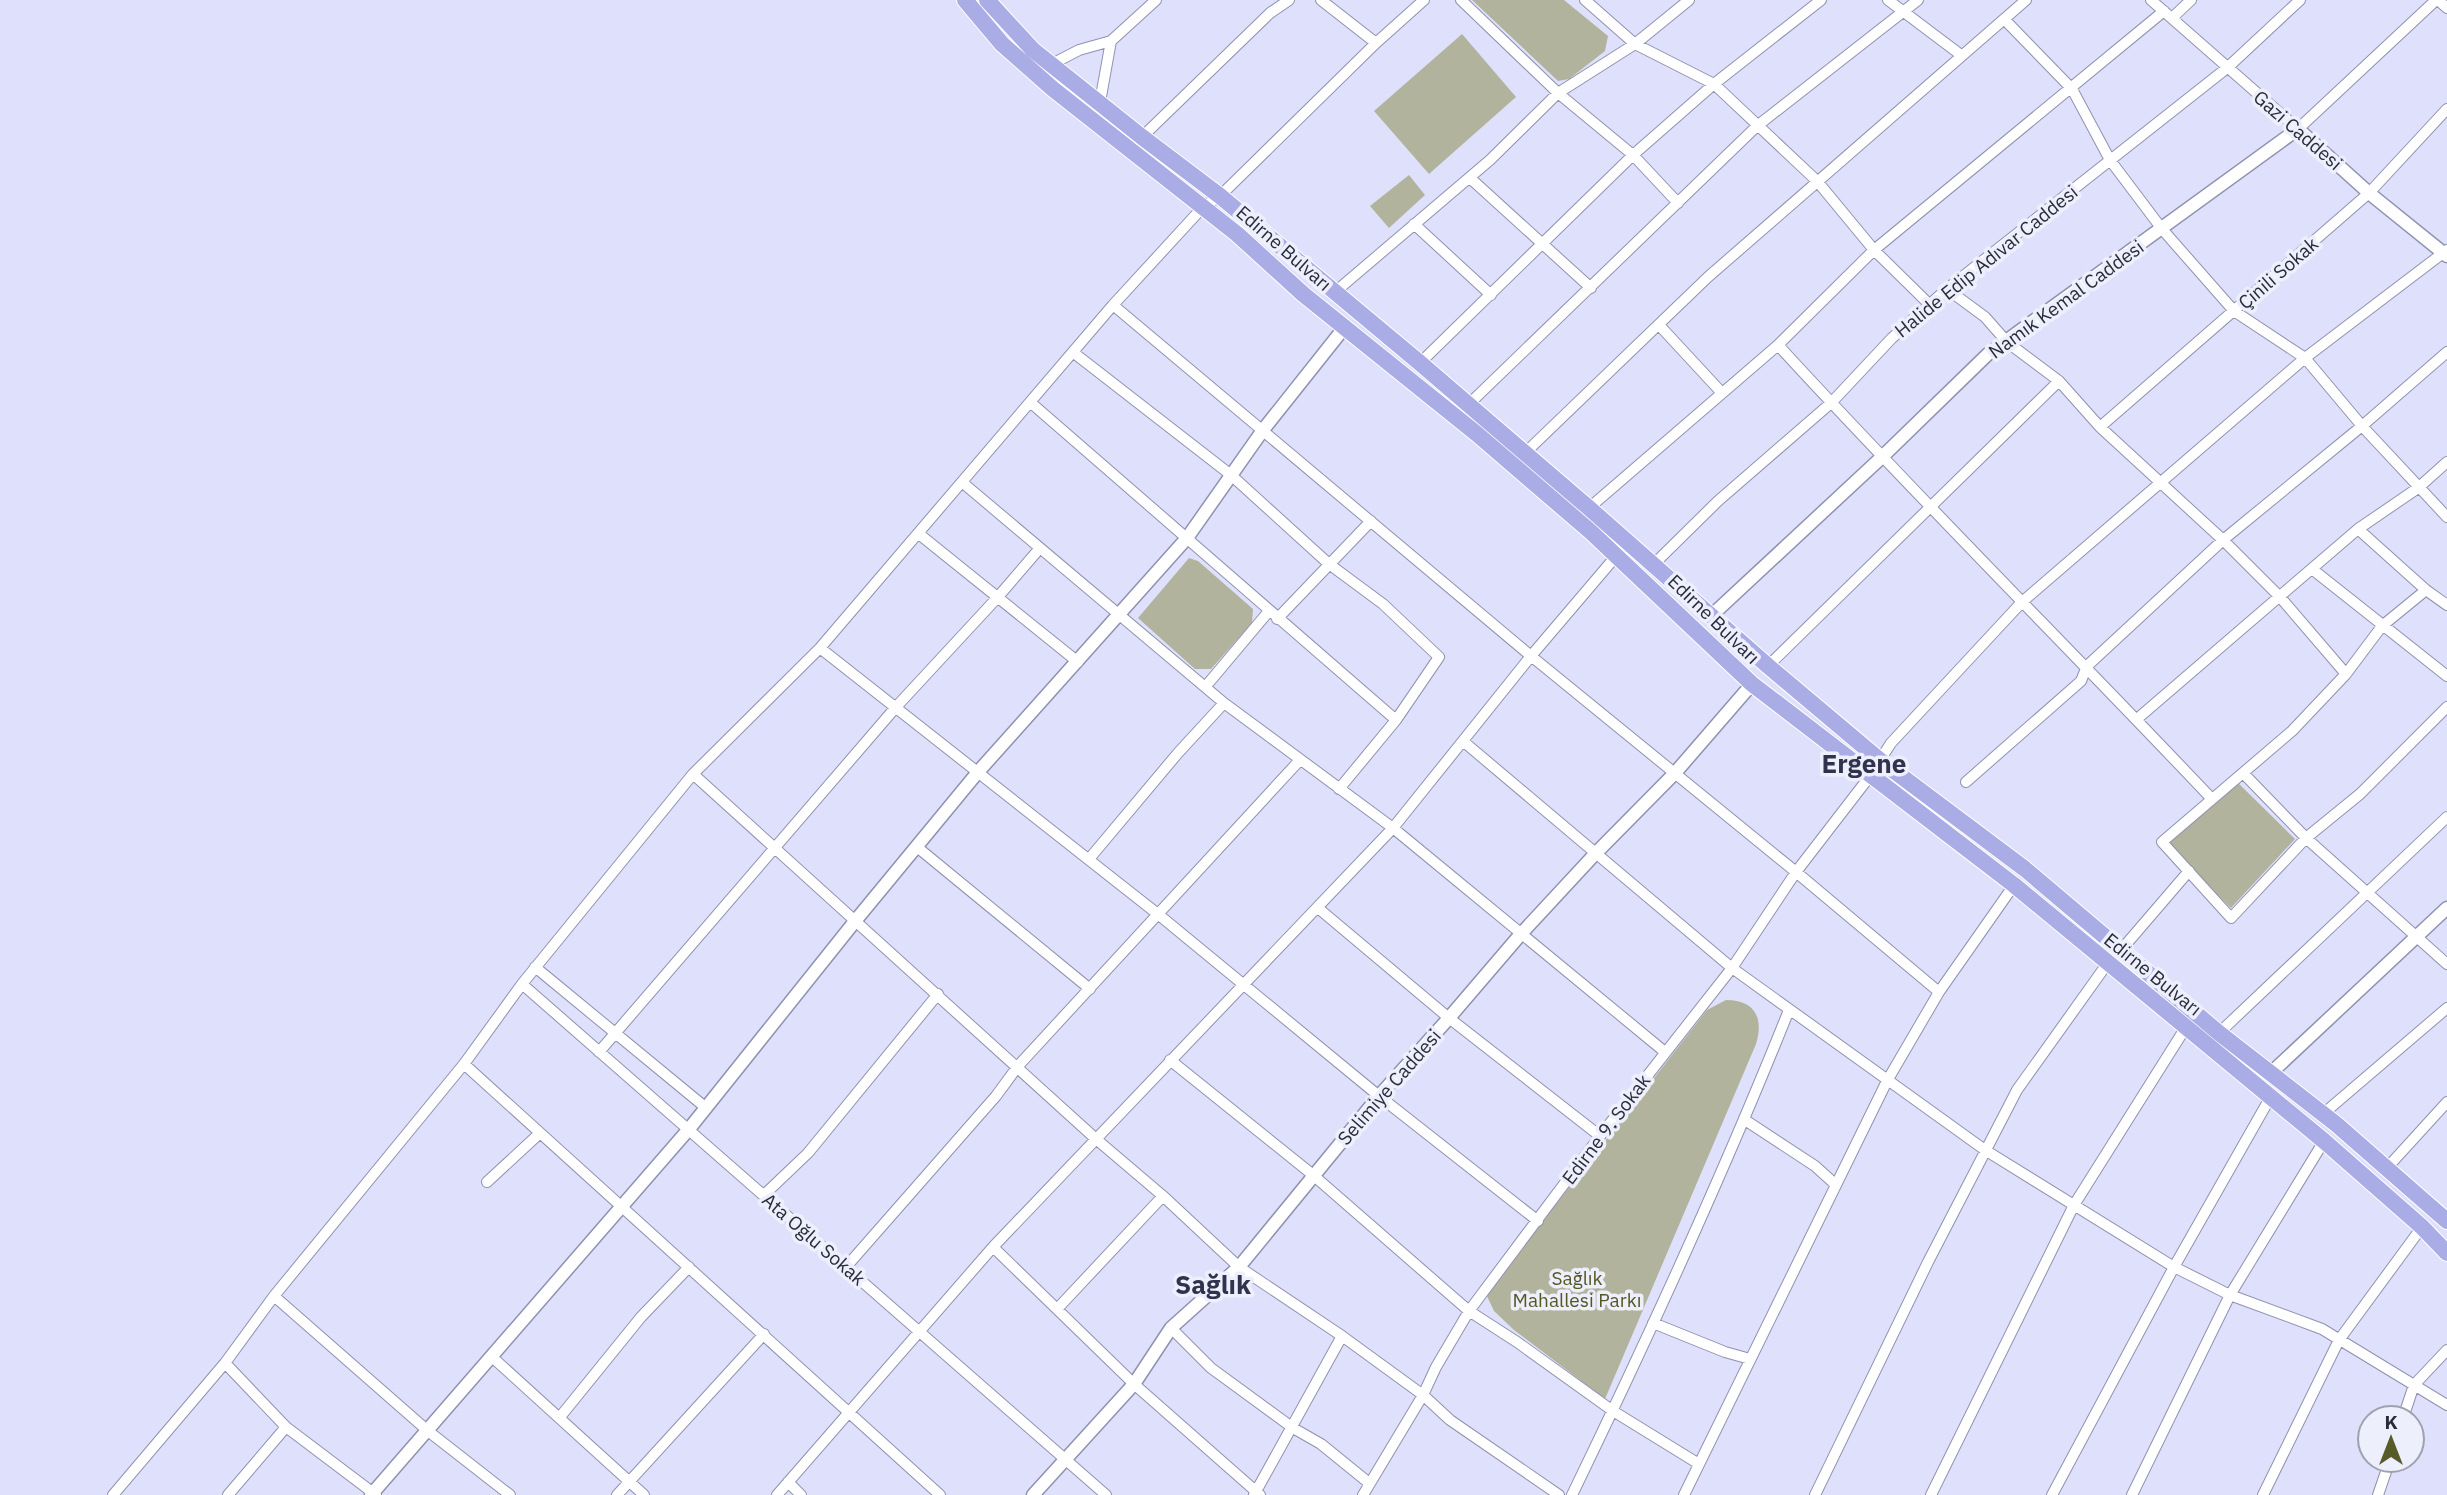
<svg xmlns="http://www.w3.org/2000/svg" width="2447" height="1495" font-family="'IBM Plex Sans',sans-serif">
<rect width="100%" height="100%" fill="#dfe1fc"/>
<!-- green -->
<path fill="#b1b39d" d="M 1472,0 L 1564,0 L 1608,36 L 1605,51 L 1569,79 L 1558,81 Z
M 1462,34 L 1516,97 L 1429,174 L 1374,111 Z
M 1409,175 L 1425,195 L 1389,228 L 1370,206 Z
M 1189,558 L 1198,561 L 1253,609 L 1252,623 L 1211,669 L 1195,669 L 1138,618 Z
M 2236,781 L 2295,839 L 2231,908 L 2165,844 Z
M 1726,1000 C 1755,1000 1764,1018 1756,1044 L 1605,1399 L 1514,1330 L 1494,1311 L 1486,1294 L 1707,1010 Z"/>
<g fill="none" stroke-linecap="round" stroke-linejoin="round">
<!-- minor casing -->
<g stroke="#8e91b0" stroke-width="12">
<path id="minor" d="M 1321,0 L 1376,43
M 1461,0 L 1558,93 L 1633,155 L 1678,203
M 1585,0 L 1635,44 L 1714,84 L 1817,181 L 1874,250 L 1930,305
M 1888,0 L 1961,55
M 2151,0 L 2298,129 L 2436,0
M 2438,0 L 2447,8
M 2172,18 L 2191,0
M 2004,19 L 2072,89 L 2110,160 L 2162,229 L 2234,311 L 2305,358 L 2362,426 L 2447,517
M 1052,64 L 1079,50 L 1111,41 L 1156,0
M 1100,102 L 1111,41
M 1142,137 L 1270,13 L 1289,0
M 1470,178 L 1591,288
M 1414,224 L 1491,295
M 1947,289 L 1985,317 L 2007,342 L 2059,381 L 2100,427 L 2223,540 L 2280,597 L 2346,674
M 1335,292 L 1490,160 L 1558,93 L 1635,44 L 1689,0
M 1113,305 L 1531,656 L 1796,872 L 1939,992
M 1659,325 L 1722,393
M 1778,345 C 1919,499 2068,647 2211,798
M 1074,353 L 1231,475 L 1329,564 L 1383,604 L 1439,657 L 1396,720 L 1339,789
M 1420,363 L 1633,155 L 1714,84 L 1821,0
M 1030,402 L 1396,720
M 1468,405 L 1757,126 L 1918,0
M 2100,427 L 2369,193 L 2447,109
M 1525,453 L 1708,277 L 2026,0
M 963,483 L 1224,703 L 1393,828 L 1665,1052
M 1589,508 L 1778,345 L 1874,250 L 2164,11
M 2358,529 L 2426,590 L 2447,605
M 919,534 L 1078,662
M 1653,565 L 1718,501 L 1831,403 L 1892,338 L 1947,289 L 2227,68 L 2300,0
M 2312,569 L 2447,676
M 2426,590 L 2382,626 L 2346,674 L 2292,731 L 2162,842 L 2231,918 L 2306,838 L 2360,794 L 2447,707
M 1277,619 L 1371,521
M 820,648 L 1159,915 L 1379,1096 L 1538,1221
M 1768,666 L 2059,381
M 1206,686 L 1269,611
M 2137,719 L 2358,529 L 2418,488 L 2447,462
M 1464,742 L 1732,968 L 1985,1150 L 2174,1267 L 2230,1295 L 2322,1329 L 2447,1405
M 693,774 L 1096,1139 L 1163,1196 L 1239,1267 L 1342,1336 L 1423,1395 L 1450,1420 L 1559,1495
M 2244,774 L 2306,838 L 2447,964
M 1966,782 L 2081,681 L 2087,666 L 2223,540 L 2362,426 L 2447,352
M 917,847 L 1090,989
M 1089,859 L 1178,753 L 1224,703
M 1318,908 L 1449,1018 L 1600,1136
M 2122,949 L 2189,871
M 535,967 L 705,1107
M 522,984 L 1106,1495
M 2219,1033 L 2447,817
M 599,1052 L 896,707 L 997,598 L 1040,548
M 1170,1060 L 1313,1175 L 1469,1311 L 1517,1342 L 1613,1411 L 1699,1464
M 464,1064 L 940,1495
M 2323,1114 L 2447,1008
M 1745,1120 L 1815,1166 L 1836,1185
M 2386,1169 L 2447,1102
M 487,1182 L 540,1133
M 764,1195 L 808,1153 L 938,994
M 993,1247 L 1134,1384 L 1260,1495
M 846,1267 L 996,1096 L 1018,1066 L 1299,761
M 274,1296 L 428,1431 L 510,1495
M 1058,1308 L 1163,1196
M 1653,1323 L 1725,1352 L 1750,1359
M 1171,1328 L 1211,1368 L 1293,1428 L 1321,1444 L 1369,1483
M 491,1356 L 644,1495
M 225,1363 L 286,1427 L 376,1495
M 560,1417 L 641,1317 L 689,1267
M 2403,1418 L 2414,1385 L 2447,1350
M 788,1482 L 801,1495
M 113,1495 L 225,1363 L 274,1296 L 464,1064 L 522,984 L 693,774 L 820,648 L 1113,305 L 1203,207 L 1220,196 L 1376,43 L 1424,0
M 228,1495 L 286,1427
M 617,1495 L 764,1334
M 777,1495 L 993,1247 L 1393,828 L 1531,656 L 1617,555
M 1254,1495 L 1342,1336
M 1363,1495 L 1423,1395 L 1436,1367 L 1469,1311 L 1600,1136 L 1732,968 L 1796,872 L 1870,776 L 1891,743 L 2022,602 L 2305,358 L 2447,250
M 1572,1495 C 1649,1336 1723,1175 1789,1010
M 1684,1495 L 1887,1081 L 1939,992 L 2014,885
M 1815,1495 L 1928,1262 L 2017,1090 L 2107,964
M 1931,1495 L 2074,1205 L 2186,1027
M 2052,1495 L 2174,1267 L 2270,1098
M 2132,1495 L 2230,1295 L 2324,1141
M 2263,1495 L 2339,1340 L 2422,1227
M 2378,1495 L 2390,1460"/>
</g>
<!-- tertiary casing -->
<g stroke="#8e91b0" stroke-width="15">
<path id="tertiary" d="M 1711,616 L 1882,457 L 1988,354 L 2298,129 L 2369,193 L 2447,256
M 2272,1072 L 2447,908
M 371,1495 L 689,1129 L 856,920 L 978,772 L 1187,538 L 1263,430 L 1344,328
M 1033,1495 L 1134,1384 L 1171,1328 L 1239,1267 L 1379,1096 L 1449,1018 L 1520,935 L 1595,854 L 1675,773 L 1752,684"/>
</g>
<!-- trunk casing -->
<g stroke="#fff" stroke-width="18">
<path id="trunk" d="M 965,0 L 1002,44 L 1053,89 L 1237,234 L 1303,294 L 1477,434 L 1591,532 L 1752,684 L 2014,885 L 2324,1141 L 2422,1227 L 2447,1253
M 987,0 L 1033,50 L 1142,137 L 1220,196 L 1420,363 L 1589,508 L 1768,666 L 1881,761 L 2025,869 L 2219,1033 L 2336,1124 L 2447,1221"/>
</g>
<!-- minor -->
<use href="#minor" stroke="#fff" stroke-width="10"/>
<!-- tertiary -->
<use href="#tertiary" stroke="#fff" stroke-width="12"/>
<!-- trunk -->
<use href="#trunk" stroke="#aaace6" stroke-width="16"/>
</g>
<g text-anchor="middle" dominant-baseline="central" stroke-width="7" stroke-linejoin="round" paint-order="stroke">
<!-- street labels -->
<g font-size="19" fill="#2a2b37" stroke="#eeeffd">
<text transform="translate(2298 130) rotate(41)">Gazi Caddesi</text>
<text transform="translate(1284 248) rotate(41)">Edirne Bulvarı</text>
<text transform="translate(1986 261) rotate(-39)">Halide Edip Adıvar Caddesi</text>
<text transform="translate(2278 273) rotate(-41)">Çinili Sokak</text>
<text transform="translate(2066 299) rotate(-36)">Namık Kemal Caddesi</text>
<text transform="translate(1714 619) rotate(44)">Edirne Bulvarı</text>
<text transform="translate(2153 974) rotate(39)">Edirne Bulvarı</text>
<text transform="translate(1389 1087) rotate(-49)">Selimiye Caddesi</text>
<text transform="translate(1606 1129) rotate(-53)">Edirne 9. Sokak</text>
<text transform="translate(814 1239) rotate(41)">Ata Oğlu Sokak</text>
</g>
<!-- park labels -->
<g font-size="19" fill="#555723" stroke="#eeeffd">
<text x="1577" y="1278">Sağlık<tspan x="1577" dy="22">Mahallesi Parkı</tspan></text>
</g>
<!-- district labels -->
<g font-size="26" font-weight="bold" fill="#31324d" stroke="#eeeffd">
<text x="1864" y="763">Ergene</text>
<text x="1213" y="1284">Sağlık</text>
</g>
</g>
<!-- north arrow -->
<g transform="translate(2391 1439)"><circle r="33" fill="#eeeffd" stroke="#a0a1ae" stroke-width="2"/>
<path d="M0-5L12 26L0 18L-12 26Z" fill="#585a28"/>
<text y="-10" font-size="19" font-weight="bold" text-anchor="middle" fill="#2a2b37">K</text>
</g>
</svg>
